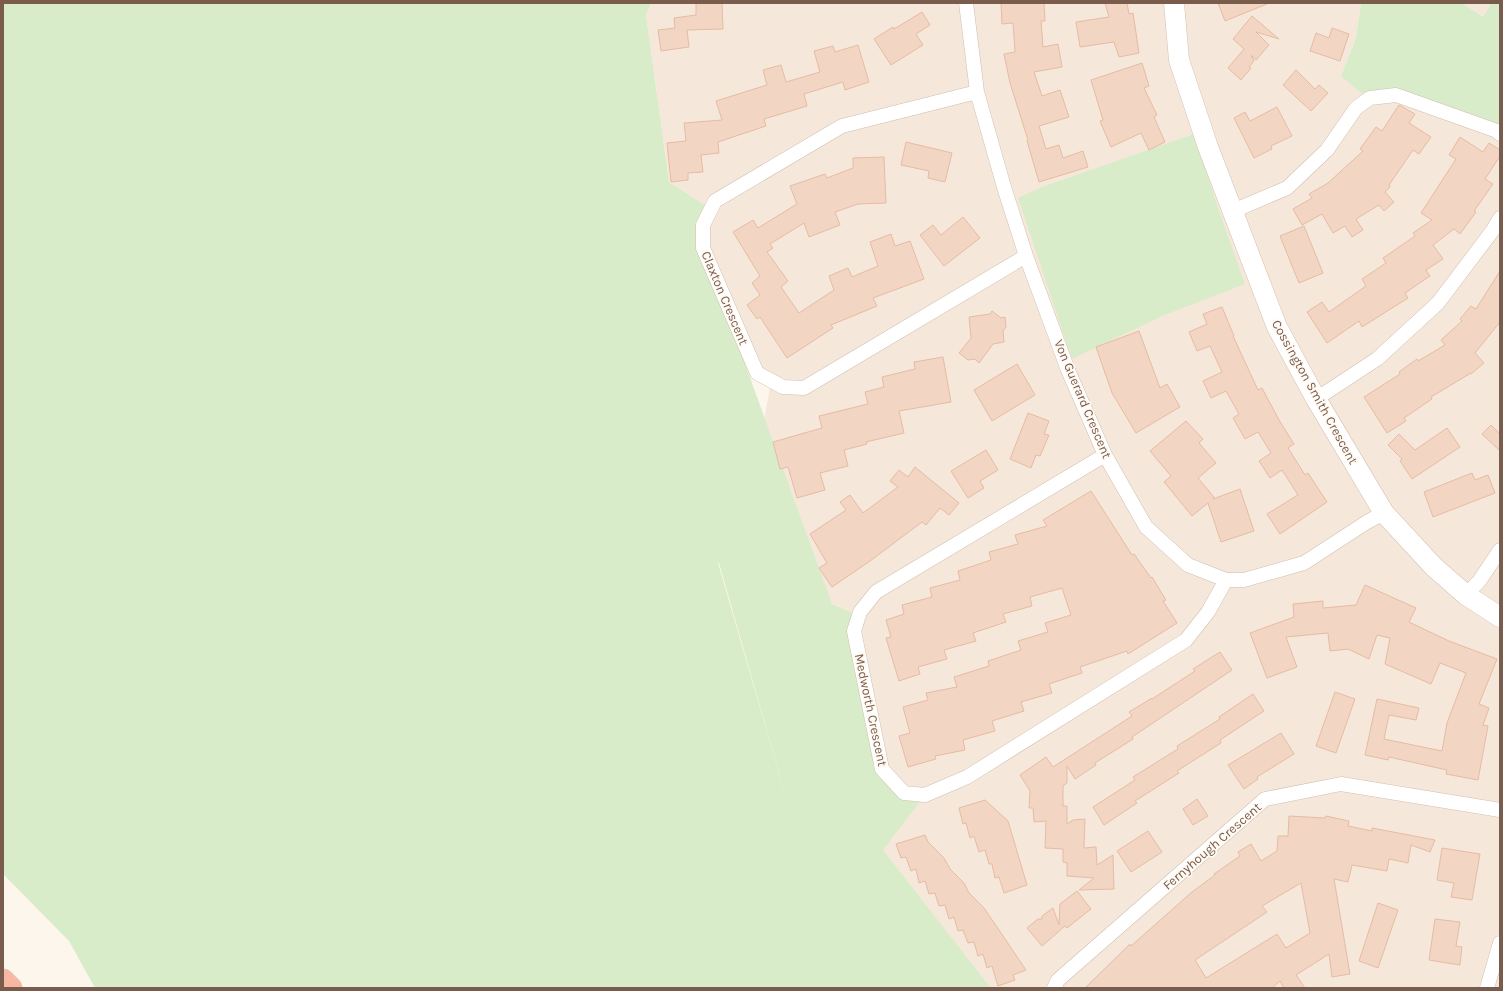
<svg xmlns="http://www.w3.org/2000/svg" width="1503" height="991" font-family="Karla,sans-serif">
<rect width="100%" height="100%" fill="#fdf6ec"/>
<!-- residential -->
<path fill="#f5e8da" d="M 651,3 L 1361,3 L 1356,38 L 1341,76 L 1500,132 L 1500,988 L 991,988 L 882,850 L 901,789 L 882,769 L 853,613 L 832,604 L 762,432 L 771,381 L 757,373 L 703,248 L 711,209 L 669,182 L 646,15 Z
M 1462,3 L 1491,3 L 1483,17 Z"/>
<!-- green -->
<path fill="#d8ecc9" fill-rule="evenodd" d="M 3,3 L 651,3 L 646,15 L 669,182 L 711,209 L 703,248 L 832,604 L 853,613 L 882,769 L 901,789 L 925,795 L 883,850 L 991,988 L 95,988 L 69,941 L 3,874 ZM 718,563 L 719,563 L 792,818 Z
M 1361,3 L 1462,3 L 1483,17 L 1491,3 L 1500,3 L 1500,132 L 1431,107 L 1361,93 L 1341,76 L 1356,38 Z
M 1194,134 L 1217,205 L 1245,284 L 1162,316 L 1072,359 L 1018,198 L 1042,187 Z"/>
<!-- building -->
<path fill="#f3d5c3" stroke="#e6bba3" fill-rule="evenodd" d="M 696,3 L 722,3 L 723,29 L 687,30 L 689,47 L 661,51 L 658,30 L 675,28 L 674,18 L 696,15 Z
M 1001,3 L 1044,3 L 1045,21 L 1041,21 L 1043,47 L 1058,44 L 1062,67 L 1034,72 L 1042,96 L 1060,90 L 1069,117 L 1039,126 L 1046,149 L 1059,145 L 1063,158 L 1083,151 L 1088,167 L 1039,182 L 1027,141 L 1028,140 L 1010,83 L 1004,54 L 1015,52 L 1013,23 L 1002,24 Z
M 1105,3 L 1127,3 L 1129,14 L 1133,13 L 1139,53 L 1119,57 L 1114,42 L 1080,47 L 1076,22 L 1109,17 Z
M 1218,3 L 1267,3 L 1267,4 L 1225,21 Z
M 922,12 L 930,25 L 916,34 L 923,45 L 891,65 L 874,39 L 893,27 L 894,29 Z
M 1252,16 L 1279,39 L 1256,32 L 1269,45 L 1256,60 L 1251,55 L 1254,61 L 1249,67 L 1251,68 L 1241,80 L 1228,68 L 1244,49 L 1233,39 Z
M 1332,28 L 1349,34 L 1340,61 L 1310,51 L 1316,33 L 1329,38 Z
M 858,45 L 869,82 L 845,90 L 843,82 L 804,94 L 807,106 L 764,119 L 766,126 L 718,142 L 719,153 L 701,155 L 703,172 L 688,173 L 688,180 L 671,182 L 667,143 L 686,141 L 684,123 L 722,120 L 716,101 L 767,85 L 763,70 L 781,65 L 786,82 L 820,72 L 814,51 L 833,46 L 835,52 Z
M 1142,63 L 1149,86 L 1144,88 L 1157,115 L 1154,117 L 1165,142 L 1149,150 L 1141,133 L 1111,147 L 1100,121 L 1103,120 L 1091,80 Z
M 1296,70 L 1315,89 L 1319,85 L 1328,93 L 1311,111 L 1283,85 Z
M 1399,105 L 1415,114 L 1409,123 L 1431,137 L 1419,154 L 1413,150 L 1389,185 L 1390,187 L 1385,192 L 1394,202 L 1384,211 L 1379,205 L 1356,219 L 1363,230 L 1352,237 L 1345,226 L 1333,233 L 1322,214 L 1302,225 L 1293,209 L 1312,198 L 1309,194 L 1328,183 L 1363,151 L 1360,149 L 1376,127 L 1382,131 Z
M 1277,107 L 1292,136 L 1271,146 L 1272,149 L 1254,158 L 1234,118 L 1245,112 L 1250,121 Z
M 1460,137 L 1483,152 L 1489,143 L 1500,150 L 1500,156 L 1485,179 L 1493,184 L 1474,211 L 1476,212 L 1460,234 L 1454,229 L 1433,245 L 1443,259 L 1426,270 L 1430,276 L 1405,293 L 1408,298 L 1362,327 L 1359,321 L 1327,343 L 1307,312 L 1322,302 L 1329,312 L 1366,286 L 1362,279 L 1386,263 L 1383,258 L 1415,236 L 1413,233 L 1432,220 L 1421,213 L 1456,159 L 1449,155 Z
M 906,142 L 952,153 L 945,182 L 928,178 L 929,171 L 901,165 Z
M 884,157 L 886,203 L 858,204 L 835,212 L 840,225 L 809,237 L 804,223 L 770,244 L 773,248 L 767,252 L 788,281 L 781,287 L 799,313 L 834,290 L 829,276 L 848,268 L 852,277 L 878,266 L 870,242 L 891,234 L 895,246 L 910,241 L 924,279 L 873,298 L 877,306 L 831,325 L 833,328 L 787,358 L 760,317 L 757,319 L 747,305 L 760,295 L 752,283 L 760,276 L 733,232 L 753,220 L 758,228 L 797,204 L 790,186 L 825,174 L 827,178 L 853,168 L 853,158 Z
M 963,217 L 980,238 L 944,266 L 920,235 L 933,225 L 941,235 Z
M 1304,226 L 1323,273 L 1299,283 L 1280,236 Z
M 1500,271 L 1500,322 L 1475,353 L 1484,363 L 1471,374 L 1471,373 L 1431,397 L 1432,399 L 1404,418 L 1406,421 L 1387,433 L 1364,397 L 1400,374 L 1399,372 L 1417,359 L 1418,361 L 1445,345 L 1441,340 L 1462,321 L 1460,319 L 1471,306 L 1476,309 Z
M 1222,307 L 1234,336 L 1233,336 L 1258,390 L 1262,388 L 1279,420 L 1294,444 L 1288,448 L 1305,475 L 1308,473 L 1327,502 L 1280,534 L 1267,514 L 1298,495 L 1282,470 L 1270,478 L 1259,461 L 1271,453 L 1258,432 L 1245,439 L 1233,418 L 1239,414 L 1226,391 L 1211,398 L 1203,381 L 1222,372 L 1210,346 L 1197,351 L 1189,332 L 1207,324 L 1203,314 Z
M 992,311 L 1001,318 L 1005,317 L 1006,327 L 1003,331 L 1004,342 L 993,344 L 979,363 L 975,359 L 968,360 L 959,353 L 971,338 L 969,317 L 990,314 Z
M 1139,331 L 1160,388 L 1167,384 L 1180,407 L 1136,433 L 1112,393 L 1096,347 Z
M 943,357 L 951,402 L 899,411 L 904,433 L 866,442 L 867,444 L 844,450 L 848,466 L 820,473 L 825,490 L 797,498 L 788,467 L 780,469 L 773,442 L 822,428 L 819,416 L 868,404 L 865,392 L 884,387 L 882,377 L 915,369 L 914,362 Z
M 1017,364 L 1035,395 L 992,421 L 974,390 Z
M 1028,413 L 1049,421 L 1044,434 L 1049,435 L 1040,456 L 1036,455 L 1031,468 L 1010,459 Z
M 1186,421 L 1203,439 L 1199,443 L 1216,463 L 1198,478 L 1214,497 L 1213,499 L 1240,489 L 1254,531 L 1221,542 L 1208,503 L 1192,516 L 1164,482 L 1171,476 L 1150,451 Z
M 1491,425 L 1500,434 L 1500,451 L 1482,434 Z
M 1447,428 L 1460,447 L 1412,479 L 1400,461 L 1402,459 L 1388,445 L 1399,434 L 1415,450 Z
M 986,450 L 998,470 L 980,481 L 984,488 L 968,498 L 951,471 Z
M 915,467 L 959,503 L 949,515 L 940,508 L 926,525 L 922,522 L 870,561 L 832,587 L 819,568 L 827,563 L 810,534 L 846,510 L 840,502 L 850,495 L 863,513 L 898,487 L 890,481 L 899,470 L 908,477 Z
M 1472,473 L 1475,480 L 1488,475 L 1495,493 L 1433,517 L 1424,492 Z
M 1091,491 L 1132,555 L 1134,554 L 1151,578 L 1152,577 L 1166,600 L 1163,601 L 1177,623 L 1128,654 L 1127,651 L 1080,667 L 1082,673 L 1049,684 L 1052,693 L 1021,702 L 1024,711 L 992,721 L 995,731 L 963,740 L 965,750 L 935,756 L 936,759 L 908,767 L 899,736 L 910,733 L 903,707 L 928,700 L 926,693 L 957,687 L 954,677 L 989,666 L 988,661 L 1021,650 L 1018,641 L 1048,632 L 1045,623 L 1071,615 L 1062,588 L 1030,597 L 1032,606 L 1003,614 L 1006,622 L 973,633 L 976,641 L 944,650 L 947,659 L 918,667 L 920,674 L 899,681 L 886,638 L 891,637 L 886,620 L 904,614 L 902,605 L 932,597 L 930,588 L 960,580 L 958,571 L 991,560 L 989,552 L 1018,544 L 1015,535 L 1047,526 L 1043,520 Z
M 1365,585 L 1416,608 L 1409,622 L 1449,641 L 1497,659 L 1479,704 L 1489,708 L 1483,725 L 1488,726 L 1478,780 L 1446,774 L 1447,770 L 1389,757 L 1388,760 L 1365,755 L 1377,699 L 1419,708 L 1416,720 L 1389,715 L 1384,739 L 1442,751 L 1447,723 L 1466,673 L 1440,663 L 1431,684 L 1385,664 L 1390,638 L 1377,635 L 1369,659 L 1348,649 L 1330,651 L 1328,633 L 1286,637 L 1297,667 L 1267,678 L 1250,633 L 1294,617 L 1293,604 L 1323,601 L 1323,608 L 1356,605 Z
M 1220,652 L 1232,670 L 1132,737 L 1133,739 L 1095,763 L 1096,765 L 1075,779 L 1067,766 L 1067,783 L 1063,786 L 1063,806 L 1067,806 L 1067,824 L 1073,820 L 1085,819 L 1084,848 L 1096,847 L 1097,865 L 1113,855 L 1114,889 L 1079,890 L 1094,878 L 1067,876 L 1067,863 L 1063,862 L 1063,849 L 1045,848 L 1046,821 L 1034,822 L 1033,808 L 1029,808 L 1030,791 L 1020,775 L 1046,757 L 1053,767 L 1132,716 L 1129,712 L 1152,698 L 1152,699 L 1195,671 L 1193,669 Z
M 1335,692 L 1355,699 L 1336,753 L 1316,746 Z
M 1253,694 L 1264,711 L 1220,740 L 1221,743 L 1177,771 L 1179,773 L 1135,801 L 1137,803 L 1104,825 L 1093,807 L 1135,780 L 1133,777 L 1178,749 L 1177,746 L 1220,719 L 1219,717 Z
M 1281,733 L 1294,754 L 1257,777 L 1258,779 L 1244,789 L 1228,765 Z
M 1197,799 L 1208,816 L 1193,825 L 1183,809 Z
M 985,800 L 1008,821 L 1027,885 L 1004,893 L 999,877 L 995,878 L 992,864 L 989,864 L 985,850 L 979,852 L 974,836 L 970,838 L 966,823 L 963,824 L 959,808 Z
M 1289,816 L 1325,818 L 1326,816 L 1349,821 L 1348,826 L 1372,831 L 1372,828 L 1435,840 L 1430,852 L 1411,845 L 1408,863 L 1389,859 L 1387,871 L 1352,865 L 1348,882 L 1334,879 L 1350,974 L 1332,977 L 1329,954 L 1296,975 L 1305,988 L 1284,988 L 1280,981 L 1272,988 L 1085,988 L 1130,944 L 1131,946 L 1192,892 L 1215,875 L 1214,874 L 1240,856 L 1238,852 L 1251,844 L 1261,861 L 1277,851 L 1278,836 L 1288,836 ZM 1301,883 L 1310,933 L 1286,948 L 1277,934 L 1206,978 L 1195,960 L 1267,912 L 1262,906 Z
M 1148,831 L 1162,852 L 1131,872 L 1117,851 Z
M 925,835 L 928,842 L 944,858 L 950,869 L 964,883 L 969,893 L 984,908 L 1026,970 L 1013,975 L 1015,980 L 998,986 L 992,966 L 987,968 L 983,954 L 978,956 L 974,942 L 968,943 L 963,930 L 958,931 L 954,917 L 949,919 L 945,905 L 939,906 L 935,893 L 929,894 L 925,881 L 919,883 L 916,869 L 911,871 L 906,857 L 901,858 L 896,844 Z
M 1442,848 L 1480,854 L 1472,900 L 1451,897 L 1454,883 L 1437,880 Z
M 1077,891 L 1091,909 L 1067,928 L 1065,926 L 1042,946 L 1027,928 L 1038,919 L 1042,919 L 1042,916 L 1053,908 L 1059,925 L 1060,904 Z
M 1378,903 L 1398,910 L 1378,968 L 1359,961 Z
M 1435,919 L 1460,922 L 1456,946 L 1462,947 L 1460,965 L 1429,960 Z"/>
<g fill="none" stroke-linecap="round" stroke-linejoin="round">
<!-- street casing -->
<g stroke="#d1beb0" stroke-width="15">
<path id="street" d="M 966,3 L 977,92 L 1004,187 L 1026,256 L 1068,370 L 1105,455 L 1146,527 L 1188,565 L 1226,580 L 1244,580 L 1304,563 L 1367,522 L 1384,513
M 977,92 L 842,126 L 715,201 L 703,225 L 703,248 L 757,373 L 783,387 L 804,388 L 1026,256
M 1233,211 L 1287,188 L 1327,150 L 1356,108 L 1370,98 L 1396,95 L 1497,131 L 1500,134
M 1316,399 L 1377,359 L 1438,303 L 1493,230 L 1500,218
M 1105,455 L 876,592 L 860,612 L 854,631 L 882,769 L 904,793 L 925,795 L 967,777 L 1186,640 L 1208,612 L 1226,580
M 1466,595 L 1480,580 L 1500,550
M 1054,988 L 1058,980 L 1265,799 L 1341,784 L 1500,810
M 1487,988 L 1500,943"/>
</g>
<!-- secondary casing -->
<g stroke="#d6c0b0" stroke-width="21">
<path id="secondary" d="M 1174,3 L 1179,60 L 1208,147 L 1277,327 L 1316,399 L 1384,513 L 1434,567 L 1466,595 L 1500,617"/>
</g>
<!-- highway casing -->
<g stroke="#dad1cd" stroke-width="23">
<path id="highway" d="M 3,980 L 11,988"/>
</g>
<!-- street -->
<use href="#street" stroke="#fff" stroke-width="14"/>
<!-- secondary -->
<use href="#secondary" stroke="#fff" stroke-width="20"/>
<!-- highway -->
<use href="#highway" stroke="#f7b7a3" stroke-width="22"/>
</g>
<g text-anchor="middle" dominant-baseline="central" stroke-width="3.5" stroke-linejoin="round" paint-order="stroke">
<!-- street labels -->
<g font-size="13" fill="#7a5c4d" stroke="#fffaf3">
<text transform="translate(725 298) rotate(67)">Claxton Crescent</text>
<text transform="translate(1315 392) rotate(61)">Cossington Smith Crescent</text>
<text transform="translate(1083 399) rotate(67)">Von Guerard Crescent</text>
<text transform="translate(871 710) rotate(78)">Medworth Crescent</text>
<text transform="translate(1212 846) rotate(-41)">Fernyhough Crescent</text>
</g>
</g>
<!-- border -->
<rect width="1503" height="991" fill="none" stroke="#7a5c4d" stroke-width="8"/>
</svg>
